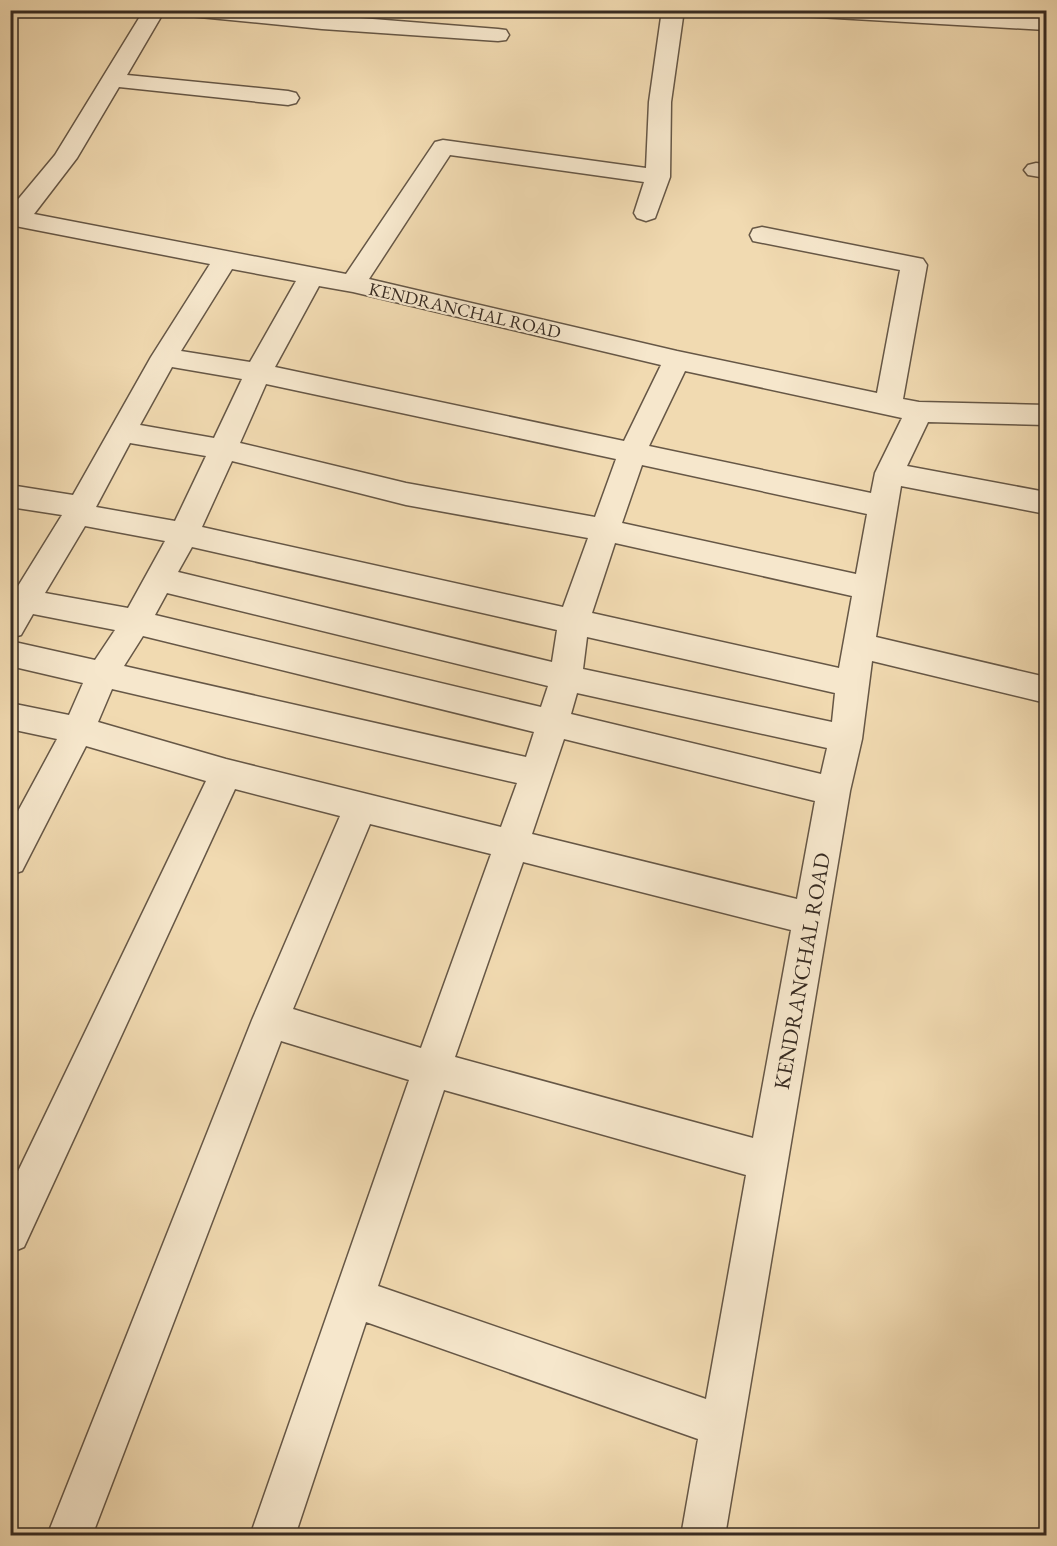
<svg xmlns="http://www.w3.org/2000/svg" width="1057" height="1546" font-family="'EB Garamond',serif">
<rect width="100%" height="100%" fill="#f1dab1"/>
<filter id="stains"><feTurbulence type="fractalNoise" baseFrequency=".00333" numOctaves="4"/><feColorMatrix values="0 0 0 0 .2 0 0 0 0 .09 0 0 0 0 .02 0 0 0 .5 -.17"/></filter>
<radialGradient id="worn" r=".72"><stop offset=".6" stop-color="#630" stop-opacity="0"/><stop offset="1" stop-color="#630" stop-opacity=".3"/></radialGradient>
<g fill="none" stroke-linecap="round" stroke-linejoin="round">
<!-- minor casing -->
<g stroke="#665746" stroke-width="3">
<path id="minor" d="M 144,10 L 165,10 L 127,75 L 288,91 L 296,93 L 299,98 L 296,103 L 288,105 L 119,87 L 77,158 L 34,214 L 346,274 L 435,142 L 443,140 L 646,168 L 649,102 L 662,10 L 684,10 L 671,102 L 670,177 L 655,218 L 646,221 L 637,218 L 634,213 L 644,182 L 450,155 L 369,279 L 677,351 L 877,393 L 900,270 L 753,241 L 750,235 L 753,229 L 762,227 L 923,259 L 927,265 L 903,399 L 919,402 L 1046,405 L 1046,425 L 928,422 L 907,466 L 1046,492 L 1046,514 L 901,486 L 876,637 L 1046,677 L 1046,703 L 872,661 L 862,739 L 850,791 L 725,1536 L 681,1536 L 698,1439 L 366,1322 L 295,1536 L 250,1536 L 409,1080 L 281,1041 L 92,1536 L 47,1536 L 252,1020 L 340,816 L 235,789 L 24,1247 L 10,1253 L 10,1188 L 206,781 L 86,746 L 22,871 L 10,875 L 10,826 L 57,739 L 10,729 L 10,703 L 69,715 L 83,683 L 10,666 L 10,641 L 95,660 L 115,630 L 33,614 L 21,635 L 10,638 L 10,599 L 62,515 L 10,507 L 10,485 L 73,495 L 151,357 L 210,264 L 10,225 L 10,209 L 55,155 ZM 232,269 L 296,281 L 250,362 L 181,351 ZM 319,286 L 353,292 L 661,365 L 624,441 L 275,367 ZM 172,367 L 242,379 L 214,438 L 140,425 ZM 685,371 L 902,418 L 875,473 L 871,493 L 649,446 ZM 266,384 L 616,459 L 595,517 L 406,483 L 240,443 ZM 130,443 L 206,456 L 175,521 L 96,507 ZM 232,461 L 406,505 L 588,538 L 563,607 L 202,527 ZM 642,465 L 867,514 L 856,574 L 622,523 ZM 85,526 L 165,541 L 128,608 L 45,593 ZM 615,543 L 852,596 L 839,668 L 592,613 ZM 192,547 L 557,630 L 552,662 L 178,572 ZM 167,593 L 548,686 L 541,707 L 155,615 ZM 143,636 L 534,732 L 526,757 L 124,666 ZM 587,637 L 835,693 L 832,722 L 583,669 ZM 112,689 L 517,783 L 501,827 L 226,759 L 98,722 ZM 577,693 L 827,748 L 821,774 L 571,714 ZM 564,739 L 815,801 L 797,899 L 532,834 ZM 370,824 L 491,854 L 421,1048 L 293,1009 ZM 523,862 L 791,930 L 753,1138 L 455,1057 ZM 444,1090 L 746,1175 L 706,1399 L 378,1286 Z
M 179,10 L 260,10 L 498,29 L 506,30 L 509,35 L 506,40 L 498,41 L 322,29 L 189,16 L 181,15 Z
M 791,10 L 922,10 L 1046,18 L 1046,30 L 801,16 L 793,15 Z
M 1036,163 L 1046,164 L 1046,178 L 1028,175 L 1024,170 L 1028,165 Z"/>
</g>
<!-- minor -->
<use href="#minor" fill="#f6e7cc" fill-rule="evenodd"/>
</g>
<g text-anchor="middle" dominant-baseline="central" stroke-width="4.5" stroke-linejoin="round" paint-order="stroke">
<!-- far-street labels -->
<g font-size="18" fill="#372b22" stroke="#f6e7cc">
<text transform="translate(465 310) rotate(13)">KENDRANCHAL ROAD</text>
</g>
<!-- street labels -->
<g font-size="22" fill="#372b22" stroke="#f6e7cc">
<text transform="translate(802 971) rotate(-80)">KENDRANCHAL ROAD</text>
</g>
</g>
<!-- margin -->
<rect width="1057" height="1546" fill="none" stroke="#f1dab1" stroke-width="36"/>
<rect x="12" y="12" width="1033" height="1522" fill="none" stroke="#372b22" stroke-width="3"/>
<rect x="18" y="18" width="1021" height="1510" fill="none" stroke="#372b22" stroke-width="1.5"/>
<rect width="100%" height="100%" filter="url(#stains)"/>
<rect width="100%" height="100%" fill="url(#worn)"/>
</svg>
